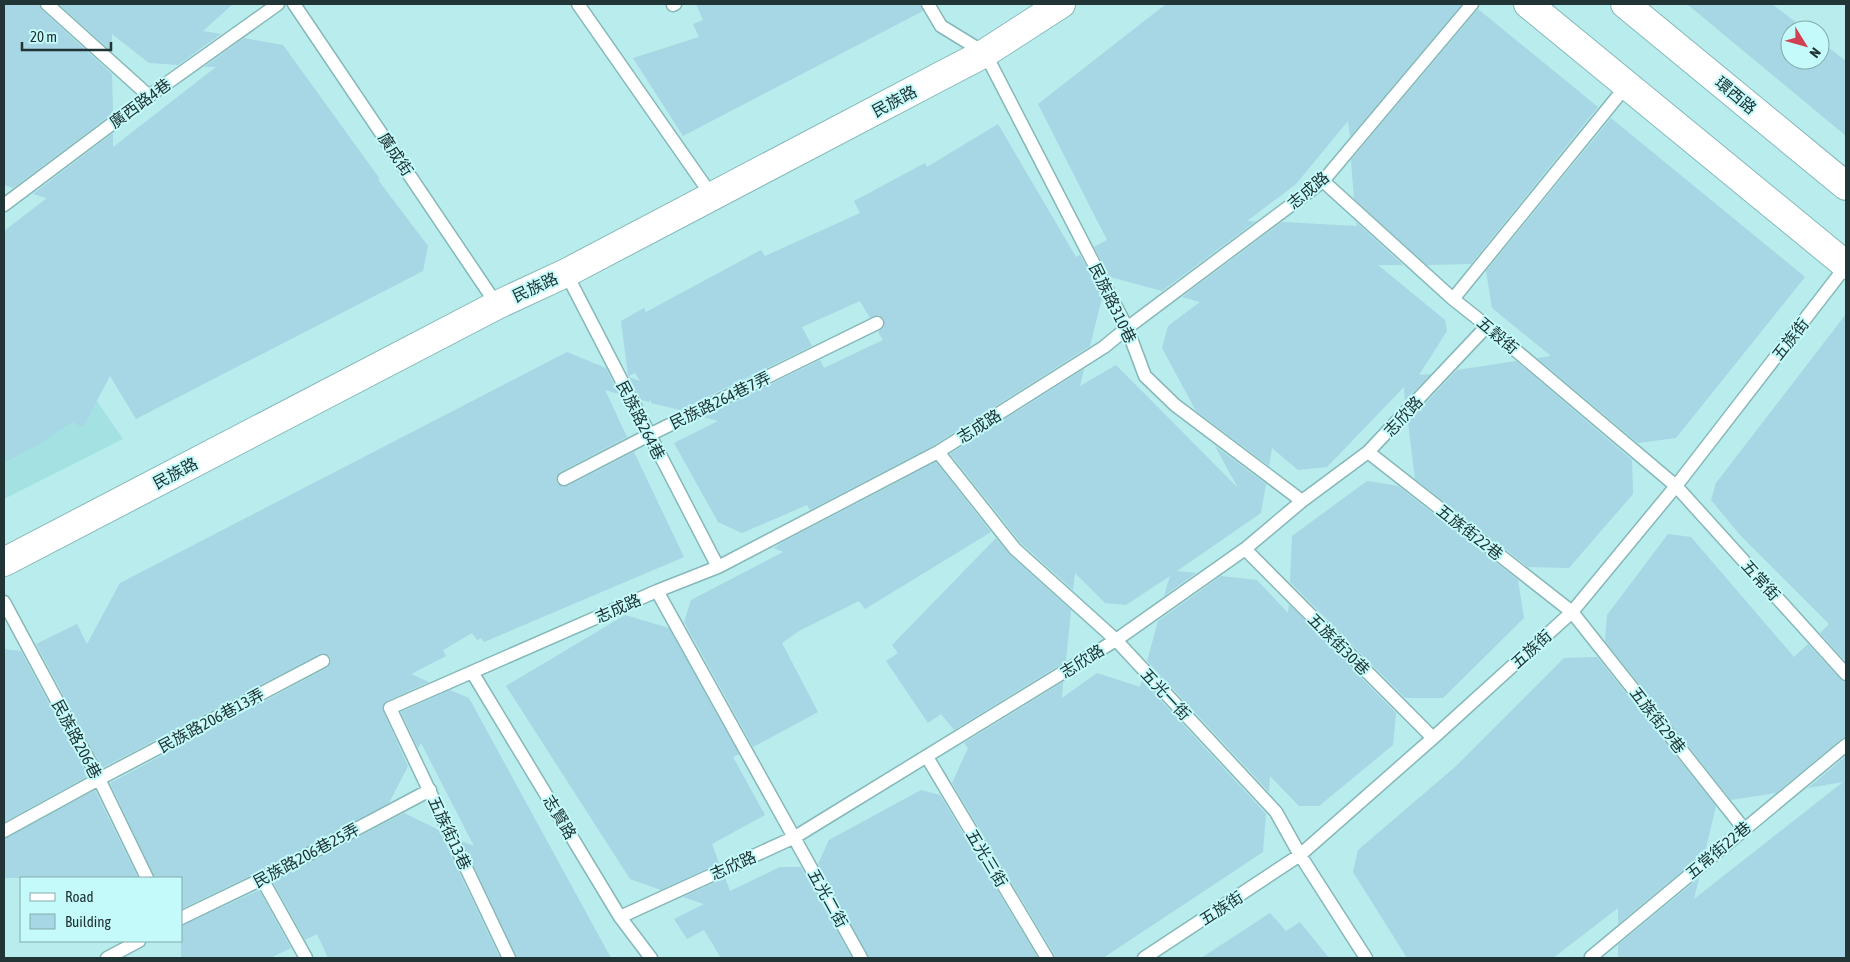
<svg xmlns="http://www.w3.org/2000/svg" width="1850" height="962" font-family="'Asap Condensed','Noto Sans TC',sans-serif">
<rect width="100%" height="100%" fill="#b8eced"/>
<!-- built -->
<path fill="#a3e1e3" d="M 63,352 L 123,439 L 4,499 L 4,381 L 11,385 Z"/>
<!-- building -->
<path fill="#a7d6e4" d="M 4,4 L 39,4 L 42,10 L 112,74 L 113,113 L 13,188 L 4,185 Z
M 59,4 L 233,4 L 203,31 L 221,34 L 178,65 L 149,63 L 112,34 L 112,52 Z
M 696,4 L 920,4 L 923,11 L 683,136 L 633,58 L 699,37 L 693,24 L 703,20 Z
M 1166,4 L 1462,4 L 1350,137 L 1348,121 L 1296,184 L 1247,221 L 1256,221 L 1162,291 L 1110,277 L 1094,247 L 1107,240 L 1038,104 Z
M 1687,4 L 1772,4 L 1806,30 L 1790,30 L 1790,60 L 1820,60 L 1820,41 L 1846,61 L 1846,136 Z
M 1478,9 L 1598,107 L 1471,264 L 1427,265 L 1354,199 L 1351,160 Z
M 244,38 L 283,45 L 380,179 L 378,180 L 428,246 L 423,271 L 136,419 L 110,376 L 83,427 L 72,422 L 41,443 L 4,463 L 4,231 L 47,198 L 33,194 L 113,133 L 113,147 L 216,67 L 204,67 Z
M 1611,118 L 1805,277 L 1676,438 L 1638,443 L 1537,358 L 1551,356 L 1492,308 L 1486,271 Z
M 998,124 L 1076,257 L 1080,255 L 1102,298 L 1090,346 L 934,445 L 810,510 L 807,505 L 742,533 L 718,522 L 674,443 L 718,421 L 704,417 L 820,360 L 824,368 L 883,340 L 878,332 L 884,327 L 884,320 L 878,315 L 870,318 L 860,301 L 802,327 L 812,346 L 680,410 L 651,403 L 650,399 L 649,402 L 641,400 L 629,377 L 640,381 L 635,373 L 629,376 L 628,375 L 621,321 L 644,308 L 646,312 L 761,250 L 765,256 L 860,213 L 854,201 L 925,163 L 927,167 Z
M 1282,222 L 1357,226 L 1356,222 L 1403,265 L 1378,265 L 1445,320 L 1447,331 L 1419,375 L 1431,374 L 1405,401 L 1404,387 L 1327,467 L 1298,470 L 1272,448 L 1269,466 L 1196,411 L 1162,348 L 1168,326 L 1200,302 L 1182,297 Z
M 1846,314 L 1846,662 L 1820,633 L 1829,624 L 1741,536 L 1711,500 L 1716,483 Z
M 567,352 L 606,368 L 619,394 L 605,390 L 627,437 L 560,472 L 556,478 L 557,483 L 563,487 L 568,486 L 634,452 L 684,557 L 484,642 L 481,638 L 477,640 L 472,633 L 443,650 L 446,656 L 411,674 L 429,682 L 387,701 L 382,707 L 383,711 L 408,766 L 389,803 L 258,872 L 181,909 L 181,878 L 155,878 L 110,783 L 327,668 L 331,662 L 330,657 L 324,653 L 319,654 L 102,768 L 36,644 L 77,624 L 87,644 L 120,583 Z
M 1516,361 L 1632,460 L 1633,494 L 1569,568 L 1528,567 L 1415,479 L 1408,422 L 1457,370 Z
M 1116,365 L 1238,488 L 1215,446 L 1266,484 L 1261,513 L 1177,571 L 1196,573 L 1164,596 L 1170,576 L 1126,605 L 1105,603 L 1075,573 L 1073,590 L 1021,543 L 950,454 L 1084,369 L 1080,386 Z
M 936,462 L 991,532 L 865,609 L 859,601 L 799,631 L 782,643 L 818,712 L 753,747 L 684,622 L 691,600 L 783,552 L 774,548 L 783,542 Z
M 1367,481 L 1398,486 L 1518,580 L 1524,618 L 1443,698 L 1405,698 L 1290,582 L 1292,536 Z
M 1668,534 L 1691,537 L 1794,657 L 1808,644 L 1840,679 L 1846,682 L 1846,737 L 1841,739 L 1776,793 L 1731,800 L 1605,641 L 1607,615 Z
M 996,538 L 1010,555 L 1071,610 L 1066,661 L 954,730 L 941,714 L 928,723 L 886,661 L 898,653 L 892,645 Z
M 1221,576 L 1257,580 L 1288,613 L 1289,604 L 1396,713 L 1393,745 L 1319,806 L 1299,806 L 1270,776 L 1269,792 L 1147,661 L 1158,621 Z
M 625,615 L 669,628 L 739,754 L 733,757 L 765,815 L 712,844 L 719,863 L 661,890 L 630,879 L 506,686 Z
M 4,649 L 21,651 L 88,776 L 4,822 Z
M 1597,657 L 1716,806 L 1705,852 L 1618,924 L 1618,908 L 1553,958 L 1407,958 L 1353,872 L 1358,850 L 1455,767 L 1564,658 Z
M 1097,673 L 1140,687 L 1142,680 L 1266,814 L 1263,852 L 1103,958 L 1055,958 L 1054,954 L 952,783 L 968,748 L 964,743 L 1063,682 L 1062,698 Z
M 450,690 L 469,698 L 611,958 L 517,958 L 462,841 L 474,846 L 421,743 L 418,748 L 401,712 Z
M 1846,756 L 1846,958 L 1618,958 L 1618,945 L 1699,878 L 1694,899 L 1843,782 L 1808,788 Z
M 95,790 L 138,878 L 4,878 L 4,839 Z
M 921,790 L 940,795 L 1038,958 L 869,958 L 818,864 L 829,840 Z
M 404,813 L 439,830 L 500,958 L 328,958 L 317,934 L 305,940 L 273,882 Z
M 780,867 L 801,867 L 852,958 L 721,958 L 704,930 L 687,939 L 674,919 L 704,904 L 683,897 L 725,878 L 730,891 Z
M 259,890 L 291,948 L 270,958 L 181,958 L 181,926 Z
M 1270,913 L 1286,931 L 1300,922 L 1329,958 L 1201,958 Z"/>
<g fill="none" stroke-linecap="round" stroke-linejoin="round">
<!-- service casing -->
<g stroke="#86b8ba" stroke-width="15">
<path id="service" d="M 47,4 L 149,96
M 294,4 L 497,305
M 578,4 L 712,196
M 928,4 L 941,26 L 985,53 L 1127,328 L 1145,376 L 1175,405 L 1302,501
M 673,5 L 675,4
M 1323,181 L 1453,299 L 1487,326 L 1676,486 L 1846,674
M 4,205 L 149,96 L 278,4
M 566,273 L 718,567
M 1453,299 L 1627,85
M 938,452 L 1015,549 L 1116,640 L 1276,812 L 1300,855 L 1366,958
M 1368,452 L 1572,612 L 1744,829
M 564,479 L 649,435 L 877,323
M 1245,549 L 1433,738
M 657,591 L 861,958
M 4,602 L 99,779 L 147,878
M 472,672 L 620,917 L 651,958
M 927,757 L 1047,958
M 4,831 L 99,779 L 323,661
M 262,879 L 306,958
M 620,917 L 795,837 L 1116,640 L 1245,549 L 1302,501 L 1368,452 L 1487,326
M 181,918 L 262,879 L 430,790
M 1591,957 L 1846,745
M 107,958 L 139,941
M 509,958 L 390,708 L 657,591 L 718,567 L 938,452 L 1104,347 L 1127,328 L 1323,181 L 1472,4
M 1144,958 L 1300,855 L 1433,738 L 1572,612 L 1676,486 L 1846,266"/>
</g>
<!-- secondary casing -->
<g stroke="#86b8ba" stroke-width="30">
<path id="secondary" d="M 4,562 L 497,305 L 566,273 L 937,78 L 985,53 L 1061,4"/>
</g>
<!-- primary casing -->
<g stroke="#86b8ba" stroke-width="30">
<path id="primary" d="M 1528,4 L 1846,265
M 1625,4 L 1846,186"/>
</g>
<!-- service -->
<use href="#service" stroke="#fff" stroke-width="12"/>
<!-- secondary -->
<use href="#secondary" stroke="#fff" stroke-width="28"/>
<!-- primary -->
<use href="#primary" stroke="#fff" stroke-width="28"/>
</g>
<g text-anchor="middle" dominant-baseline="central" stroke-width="4" stroke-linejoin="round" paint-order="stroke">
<!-- street labels -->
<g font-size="16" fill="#213536" stroke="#c5fafb">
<text transform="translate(1736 95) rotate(40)">環西路</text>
<text transform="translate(894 101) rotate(-28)">民族路</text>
<text transform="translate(140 103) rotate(-36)">廣西路4巷</text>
<text transform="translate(396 154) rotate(56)">廣成街</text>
<text transform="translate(1308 190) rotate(-40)">志成路</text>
<text transform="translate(535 287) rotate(-25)">民族路</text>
<text transform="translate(1113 303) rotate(64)">民族路310巷</text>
<text transform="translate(1498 335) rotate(40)">五穀街</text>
<text transform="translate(1790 339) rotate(-52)">五族街</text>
<text transform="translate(720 400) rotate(-26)">民族路264巷7弄</text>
<text transform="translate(1403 416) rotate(-47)">志欣路</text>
<text transform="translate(641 420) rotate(63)">民族路264巷</text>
<text transform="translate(979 426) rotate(-32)">志成路</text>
<text transform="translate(175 473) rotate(-28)">民族路</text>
<text transform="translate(1470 532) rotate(38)">五族街22巷</text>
<text transform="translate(1761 580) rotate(48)">五常街</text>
<text transform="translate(618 608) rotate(-24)">志成路</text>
<text transform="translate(1339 644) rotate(45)">五族街30巷</text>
<text transform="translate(1531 649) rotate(-42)">五族街</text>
<text transform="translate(1082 661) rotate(-32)">志欣路</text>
<text transform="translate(1166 694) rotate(47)">五光一街</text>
<text transform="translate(211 720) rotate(-28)">民族路206巷13弄</text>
<text transform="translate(1658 720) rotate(52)">五族街29巷</text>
<text transform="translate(77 739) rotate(62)">民族路206巷</text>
<text transform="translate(560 817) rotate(59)">志賢路</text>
<text transform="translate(450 833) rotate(65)">五族街13巷</text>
<text transform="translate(1718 850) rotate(-40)">五常街22巷</text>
<text transform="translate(306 855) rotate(-28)">民族路206巷25弄</text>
<text transform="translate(987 858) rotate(59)">五光三街</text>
<text transform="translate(733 865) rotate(-24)">志欣路</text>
<text transform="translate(828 898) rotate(61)">五光二街</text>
<text transform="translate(1221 908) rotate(-33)">五族街</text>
</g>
</g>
<!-- border -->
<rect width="1850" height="962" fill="none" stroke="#213536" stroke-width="10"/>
<!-- legend -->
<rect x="20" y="877" width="162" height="65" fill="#c5fafb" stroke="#83abac"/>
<rect x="30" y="893" width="25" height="8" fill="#ffffff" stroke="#83abac"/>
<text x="65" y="902" font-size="15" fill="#213536">Road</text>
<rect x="30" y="914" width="25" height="15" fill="#a7d6e4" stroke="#83abac"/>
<text x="65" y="927" font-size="15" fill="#213536">Building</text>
<!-- north arrow -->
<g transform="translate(1805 45) rotate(127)"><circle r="24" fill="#c5fafb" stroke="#83abac"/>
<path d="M0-4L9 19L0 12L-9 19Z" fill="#d14152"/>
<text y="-8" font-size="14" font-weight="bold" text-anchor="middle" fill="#213536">N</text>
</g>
<!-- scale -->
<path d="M22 42v8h89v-8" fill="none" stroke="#213536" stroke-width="2.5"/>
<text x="30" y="42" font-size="15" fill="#213536" stroke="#c5fafb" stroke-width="4" paint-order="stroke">20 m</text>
</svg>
